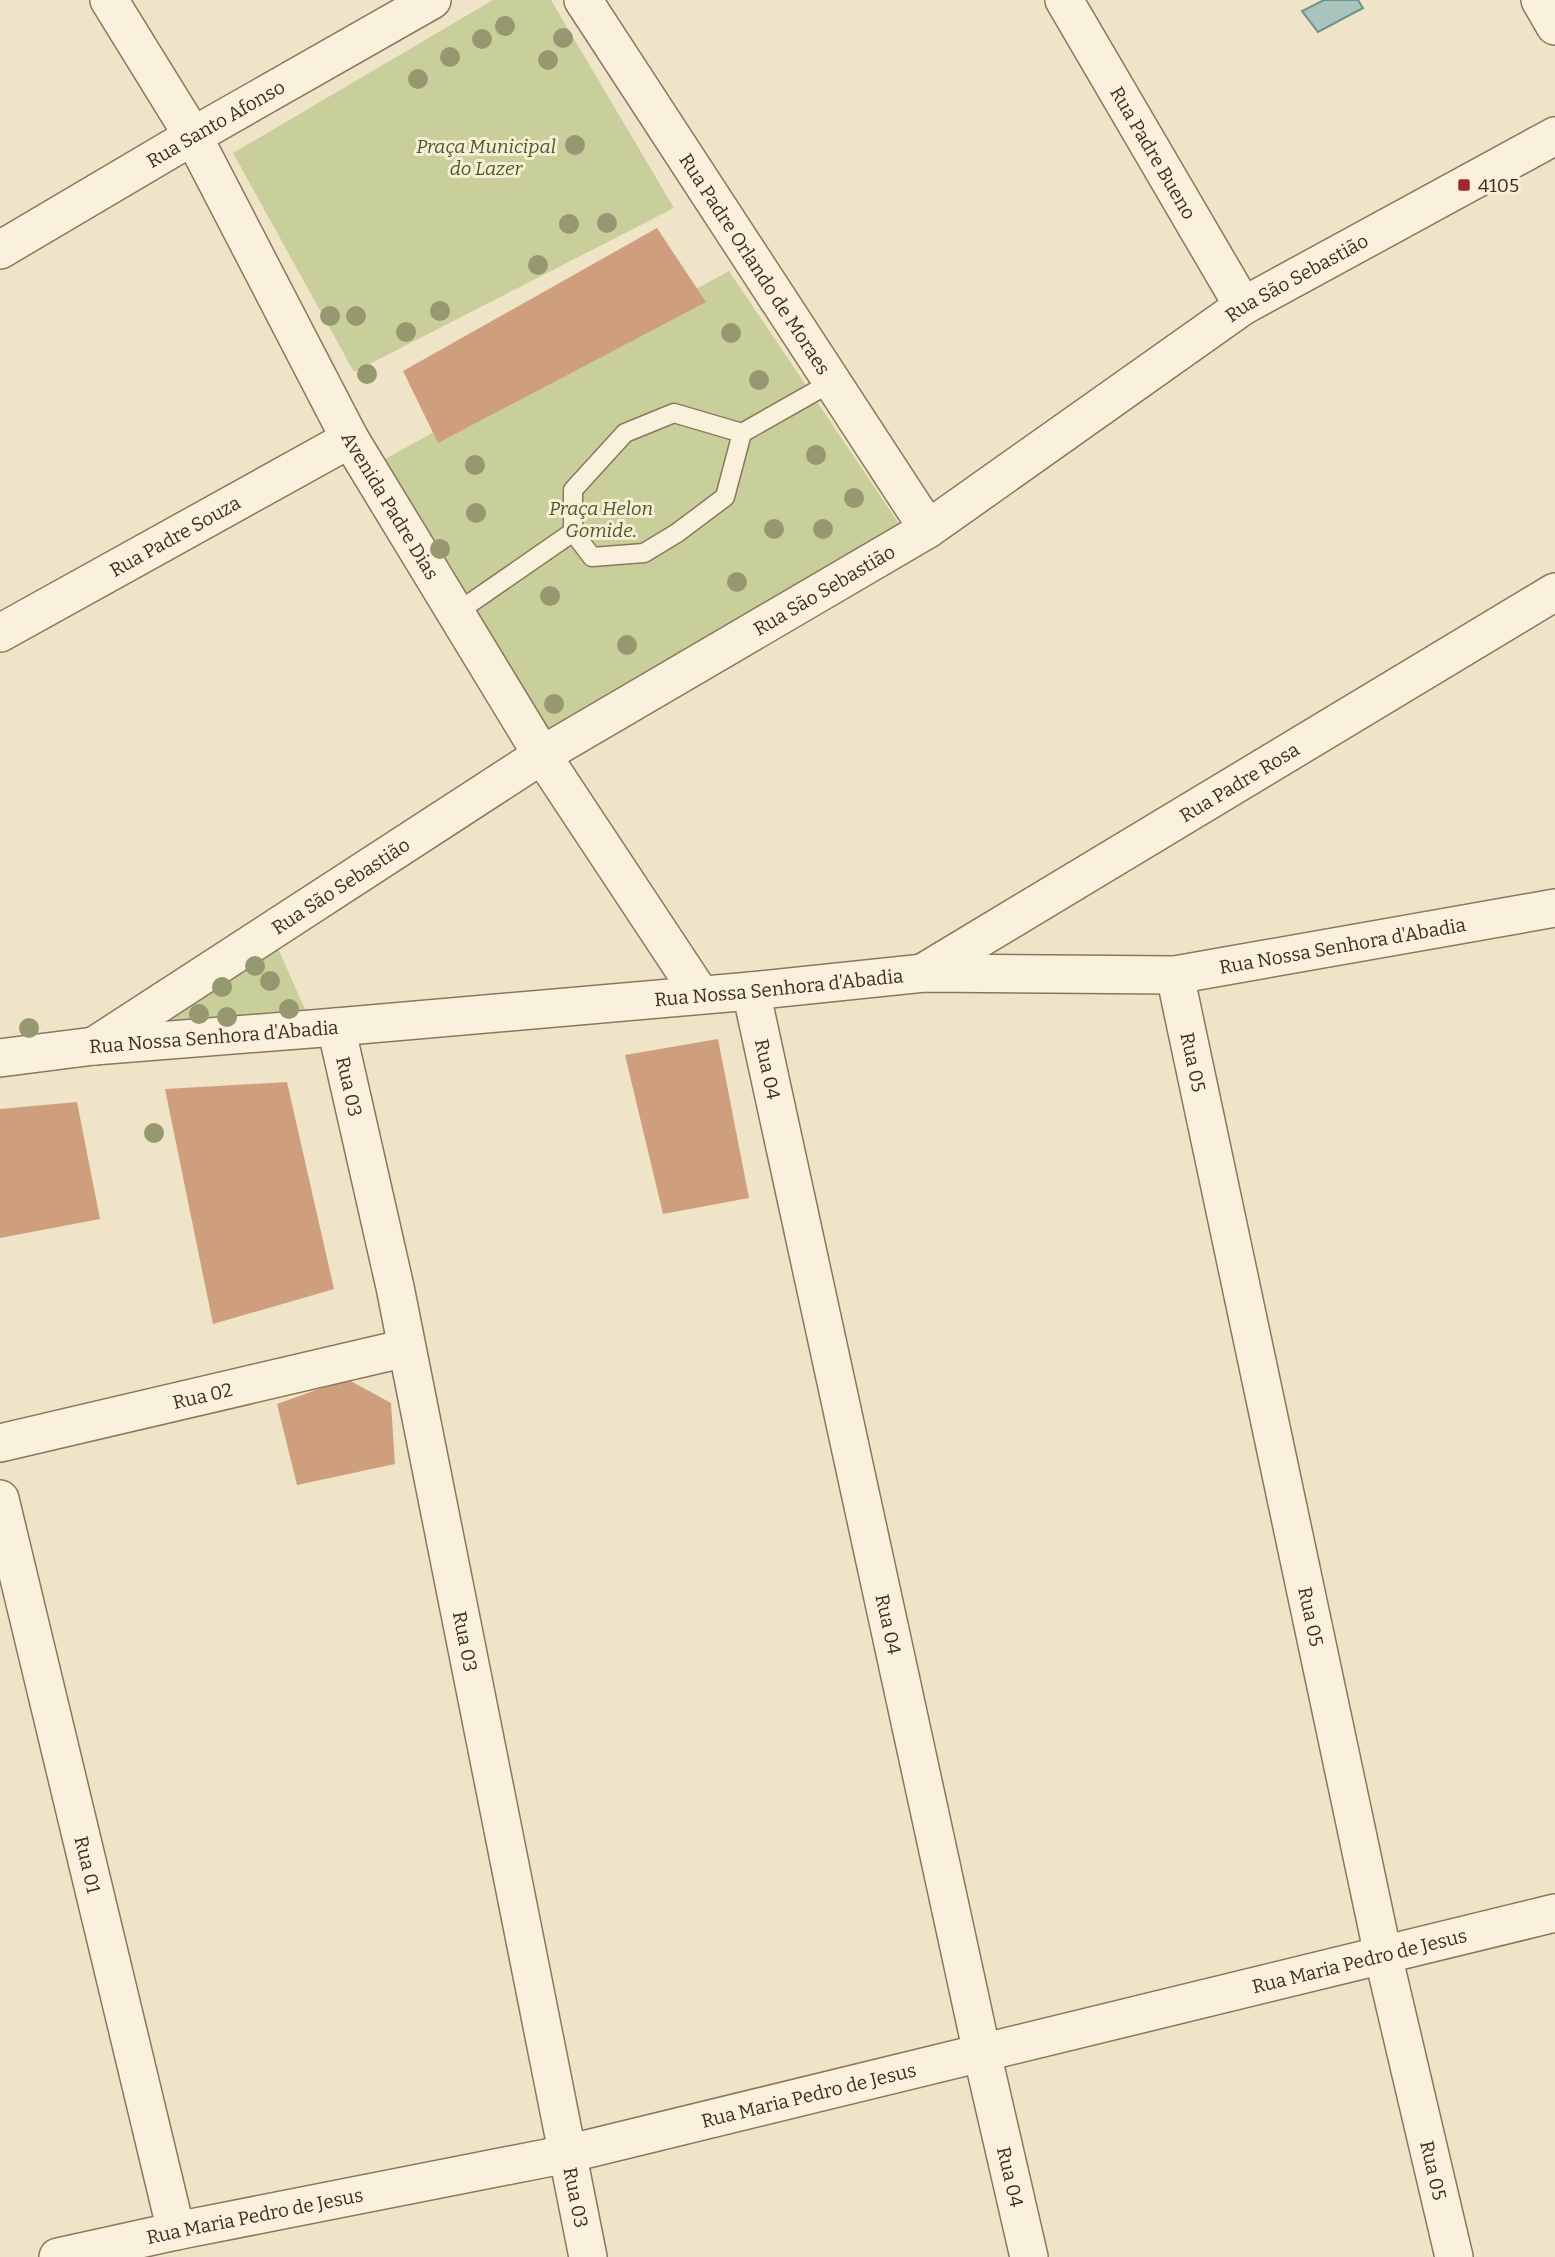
<svg xmlns="http://www.w3.org/2000/svg" width="1555" height="2257" font-family="Bitter,serif">
<rect width="100%" height="100%" fill="#f0e4c8"/>
<!-- green -->
<path fill="#c9cf9b" d="M 493,0 L 551,0 L 674,208 L 354,372 L 233,153 Z
M 729,271 L 900,525 L 545,733 L 385,459 Z
M 277,946 L 311,1023 L 166,1027 L 165,1020 Z"/>
<!-- water -->
<path fill="#a9c4bc" stroke="#6f938a" stroke-width="2" d="M 1324,0 L 1358,0 L 1363,8 L 1318,32 L 1302,11 Z"/>
<!-- building -->
<path fill="#cf9f7d" d="M 657,228 L 706,302 L 438,443 L 403,371 Z
M 718,1039 L 749,1198 L 663,1214 L 625,1055 Z
M 287,1082 L 334,1289 L 213,1324 L 165,1089 Z
M 77,1102 L 100,1219 L 0,1238 L 0,1109 Z
M 347,1379 L 391,1403 L 395,1464 L 297,1485 L 277,1404 Z"/>
<g fill="none" stroke-linecap="round" stroke-linejoin="round">
<!-- lane casing -->
<g stroke="#8d765c" stroke-width="21">
<path id="lane" d="M 742,433 L 725,497 L 677,533 L 644,553 L 592,557 L 573,532 L 573,490 L 625,433 L 674,413 L 742,433 L 832,382
M 456,613 L 573,532"/>
</g>
<!-- street casing -->
<g stroke="#8d765c" stroke-width="40">
<g id="street">
<path id="s1" d="M 109,0 L 193,136 L 350,439 L 542,755 L 700,994"/>
<path id="s2" d="M 583,0 L 928,529"/>
<path id="s3" d="M 1064,0 L 1243,306"/>
<path d="M 1540,0 L 1555,26"/>
<path id="s4" d="M 0,250 L 193,136 L 432,0"/>
<path id="s5" d="M 0,633 L 350,439"/>
<path id="s6" d="M 924,972 L 1555,592"/>
<path id="s7" d="M 1175,975 L 1383,1955 L 1454,2257"/>
<path id="s8" d="M 751,991 L 982,2053 L 1029,2257"/>
<path id="s9" d="M 336,1027 L 395,1287 L 588,2257"/>
<path id="s10" d="M 94,1046 L 542,755 L 928,529 L 1243,306 L 1555,136"/>
<path id="s11" d="M 0,1058 L 94,1046 L 336,1027 L 751,991 L 924,973 L 1175,975 L 1555,908"/>
<path id="s12" d="M 0,1443 L 406,1348"/>
<path id="s13" d="M 0,1499 L 176,2231"/>
<path id="s14" d="M 58,2257 L 176,2231 L 567,2154 L 1555,1913"/>
</g>
</g>
<!-- lane -->
<use href="#lane" stroke="#faf1dc" stroke-width="18"/>
<!-- street -->
<use href="#street" stroke="#faf1dc" stroke-width="37"/>
</g>
<!-- trees -->
<g fill="#96986f">
<circle cx="505" cy="26" r="10"/>
<circle cx="563" cy="38" r="10"/>
<circle cx="482" cy="39" r="10"/>
<circle cx="450" cy="57" r="10"/>
<circle cx="548" cy="60" r="10"/>
<circle cx="418" cy="79" r="10"/>
<circle cx="575" cy="145" r="10"/>
<circle cx="607" cy="223" r="10"/>
<circle cx="569" cy="224" r="10"/>
<circle cx="538" cy="265" r="10"/>
<circle cx="440" cy="311" r="10"/>
<circle cx="330" cy="316" r="10"/>
<circle cx="356" cy="316" r="10"/>
<circle cx="406" cy="332" r="10"/>
<circle cx="731" cy="333" r="10"/>
<circle cx="367" cy="374" r="10"/>
<circle cx="759" cy="380" r="10"/>
<circle cx="816" cy="455" r="10"/>
<circle cx="475" cy="465" r="10"/>
<circle cx="854" cy="498" r="10"/>
<circle cx="476" cy="513" r="10"/>
<circle cx="774" cy="529" r="10"/>
<circle cx="823" cy="529" r="10"/>
<circle cx="440" cy="549" r="10"/>
<circle cx="737" cy="582" r="10"/>
<circle cx="550" cy="596" r="10"/>
<circle cx="627" cy="645" r="10"/>
<circle cx="554" cy="704" r="10"/>
<circle cx="255" cy="966" r="10"/>
<circle cx="270" cy="981" r="10"/>
<circle cx="222" cy="987" r="10"/>
<circle cx="289" cy="1009" r="10"/>
<circle cx="199" cy="1014" r="10"/>
<circle cx="227" cy="1017" r="10"/>
<circle cx="29" cy="1028" r="10"/>
<circle cx="154" cy="1133" r="10"/>
</g>
<!-- markers -->
<rect fill="#9e2a2b" stroke="#f7eed8" stroke-width="2.5" x="1457" y="178" width="14" height="14" rx="3.5"/>
<g text-anchor="middle" dominant-baseline="central" stroke-width="6" stroke-linejoin="round" paint-order="stroke">
<!-- street labels -->
<g font-size="19" fill="#3d2e20" stroke="#f7eed8">
<text stroke="none"><textPath href="#s4" startOffset="250">Rua Santo Afonso</textPath></text>
<text stroke="none"><textPath href="#s3" startOffset="177">Rua Padre Bueno</textPath></text>
<text stroke="none"><textPath href="#s2" startOffset="315">Rua Padre Orlando de Moraes</textPath></text>
<text stroke="none"><textPath href="#s10" startOffset="1428">Rua São Sebastião</textPath></text>
<text stroke="none"><textPath href="#s1" startOffset="579">Avenida Padre Dias</textPath></text>
<text stroke="none"><textPath href="#s5" startOffset="200">Rua Padre Souza</textPath></text>
<text stroke="none"><textPath href="#s10" startOffset="861">Rua São Sebastião</textPath></text>
<text stroke="none"><textPath href="#s6" startOffset="368">Rua Padre Rosa</textPath></text>
<text stroke="none"><textPath href="#s10" startOffset="294">Rua São Sebastião</textPath></text>
<text stroke="none"><textPath href="#s11" startOffset="1349">Rua Nossa Senhora d'Abadia</textPath></text>
<text stroke="none"><textPath href="#s11" startOffset="782">Rua Nossa Senhora d'Abadia</textPath></text>
<text stroke="none"><textPath href="#s11" startOffset="215">Rua Nossa Senhora d'Abadia</textPath></text>
<text stroke="none"><textPath href="#s7" startOffset="89">Rua 05</textPath></text>
<text stroke="none"><textPath href="#s8" startOffset="80">Rua 04</textPath></text>
<text stroke="none"><textPath href="#s9" startOffset="61">Rua 03</textPath></text>
<text stroke="none"><textPath href="#s12" startOffset="208">Rua 02</textPath></text>
<text stroke="none"><textPath href="#s7" startOffset="656">Rua 05</textPath></text>
<text stroke="none"><textPath href="#s8" startOffset="648">Rua 04</textPath></text>
<text stroke="none"><textPath href="#s9" startOffset="628">Rua 03</textPath></text>
<text stroke="none"><textPath href="#s13" startOffset="376">Rua 01</textPath></text>
<text stroke="none"><textPath href="#s14" startOffset="1335">Rua Maria Pedro de Jesus</textPath></text>
<text stroke="none"><textPath href="#s14" startOffset="768">Rua Maria Pedro de Jesus</textPath></text>
<text stroke="none"><textPath href="#s7" startOffset="1223">Rua 05</textPath></text>
<text stroke="none"><textPath href="#s8" startOffset="1214">Rua 04</textPath></text>
<text stroke="none"><textPath href="#s9" startOffset="1195">Rua 03</textPath></text>
<text stroke="none"><textPath href="#s14" startOffset="201">Rua Maria Pedro de Jesus</textPath></text>
</g>
<!-- park labels -->
<g font-size="19" font-style="italic" fill="#4d5a26" stroke="#f7eed8">
<text x="486" y="146">Praça Municipal<tspan x="486" dy="22">do Lazer</tspan></text>
<text x="601" y="508">Praça Helon<tspan x="601" dy="22">Gomide.</tspan></text>
</g>
<!-- poi labels -->
<g font-size="19" fill="#3d2e20" stroke="#f7eed8" text-anchor="start">
<text x="1478" y="185">4105</text>
</g>
</g>
</svg>
